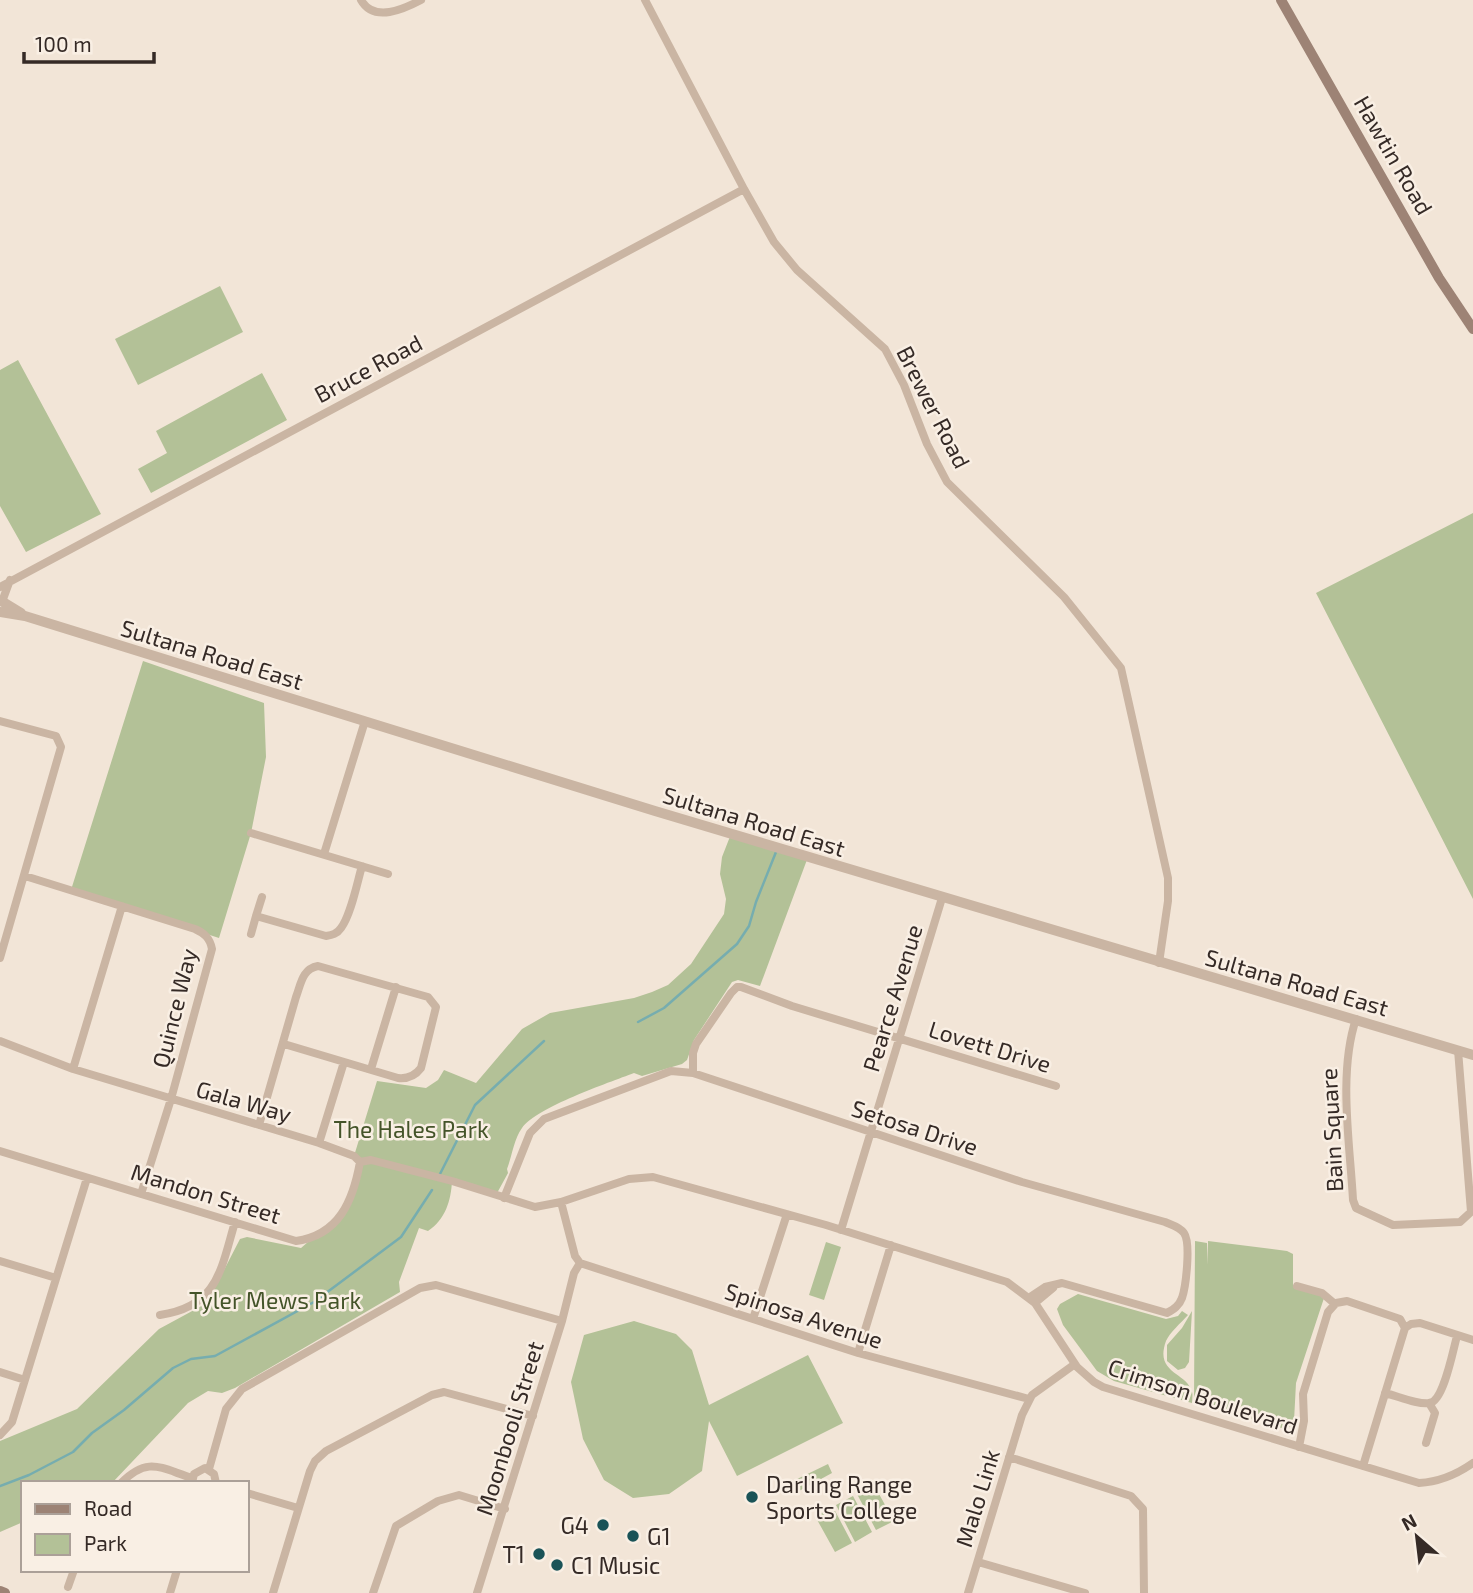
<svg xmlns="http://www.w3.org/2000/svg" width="1473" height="1593" font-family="'Exo 2',sans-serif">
<rect width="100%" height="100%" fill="#f2e5d7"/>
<!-- green -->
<path fill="#b3c197" d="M 220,286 L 243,332 L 138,385 L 115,339 Z
M 18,360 L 101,514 L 26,552 L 0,506 L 0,370 Z
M 262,373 L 287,420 L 151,493 L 138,469 L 167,453 L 156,431 Z
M 1473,513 L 1473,899 L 1316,593 Z
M 143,661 L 264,703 L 266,757 L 251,833 L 219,938 L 71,890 Z
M 731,834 L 808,857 L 760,986 L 738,980 L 732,982 L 694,1040 L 687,1060 L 682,1064 L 642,1076 L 634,1073 C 608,1083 537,1107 522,1128 C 514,1139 512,1156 507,1169 L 508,1173 L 496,1195 L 452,1181 C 451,1201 445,1220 428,1231 L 419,1228 L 399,1282 L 400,1292 L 235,1388 L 222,1393 L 208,1391 L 188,1403 L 112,1483 L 23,1483 L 23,1522 L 0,1532 L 0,1441 L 77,1409 L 159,1329 L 207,1303 L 240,1239 L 247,1237 L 301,1248 L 345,1210 L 360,1162 L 354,1156 L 377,1081 L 426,1088 L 438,1080 L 444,1070 L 476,1083 L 522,1029 L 550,1013 L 634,998 L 652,992 L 668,985 L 691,964 L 724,914 L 726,899 L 720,874 L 722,857 Z
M 1195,1241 L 1207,1243 L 1208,1265 L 1208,1241 L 1287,1251 L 1293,1254 L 1293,1286 L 1325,1295 L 1296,1383 L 1294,1421 L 1293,1425 L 1285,1429 L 1194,1402 Z
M 826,1242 L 841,1247 L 824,1300 L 809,1295 Z
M 1078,1294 L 1166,1319 L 1178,1316 L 1182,1311 L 1188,1315 C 1181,1323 1170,1332 1166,1341 C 1154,1374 1187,1372 1192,1392 C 1193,1395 1192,1399 1192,1403 L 1114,1381 L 1097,1371 L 1063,1325 L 1057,1309 L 1060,1304 Z
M 1192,1311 L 1189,1362 L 1185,1368 L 1178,1370 L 1167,1361 L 1167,1345 L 1182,1328 Z
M 634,1321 L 676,1334 L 692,1350 L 709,1405 L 808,1355 L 843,1423 L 737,1476 L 709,1421 L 702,1471 L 669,1494 L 633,1498 L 604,1480 L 583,1439 L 571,1382 L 584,1335 Z
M 828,1464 L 832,1473 L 799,1491 L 793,1481 Z
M 874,1485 L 894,1521 L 876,1530 L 857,1494 Z
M 853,1496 L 872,1532 L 855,1542 L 836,1505 Z
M 833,1507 L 852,1543 L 835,1552 L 815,1516 Z"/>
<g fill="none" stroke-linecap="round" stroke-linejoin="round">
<!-- stream -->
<path stroke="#76adaf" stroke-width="2.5" d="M 638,1022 L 664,1008 L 737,944 L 749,926 L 756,902 L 776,852
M 440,1174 L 475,1105 L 544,1041
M 0,1486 L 29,1475 L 73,1452 L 92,1433 L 124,1410 L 173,1368 L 191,1359 L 215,1356 L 314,1302 L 401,1237 L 432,1190"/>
<!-- minor -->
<path stroke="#cab5a3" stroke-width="8" d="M 361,0 C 374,23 404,9 421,0
M 645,0 L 744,189 L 774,242 L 797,270 L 885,349 L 904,385 L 927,444 L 947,482 L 1064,597 L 1121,668 L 1168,878 L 1168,901 L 1159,963
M 0,587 L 744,189
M 3,599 L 10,580
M 0,721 L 56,736 L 61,747 L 0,958
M 251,833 L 388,874
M 324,854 L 365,721
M 25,876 L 195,929 C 204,933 210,938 212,949 L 171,1099 L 141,1194
M 262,897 L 256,916 L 326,936 C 332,935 337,934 341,928 C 351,915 357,883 362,866
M 251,934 L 256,916
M 1356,1019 C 1338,1073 1350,1144 1353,1200 L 1356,1208 L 1393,1225 L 1460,1222 L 1471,1212 L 1458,1050
M 0,1041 L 73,1069 L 319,1143 L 354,1156 L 360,1162 L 371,1160 L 452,1181 L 535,1207 L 561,1202 L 629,1179 L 653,1177 L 826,1225 L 1007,1282 L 1035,1303 L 1077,1367 L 1094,1382 L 1103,1387 L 1419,1483 C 1439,1482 1456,1475 1473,1463
M 73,1069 L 122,906
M 371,1069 L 396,987
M 693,1073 L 693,1053 L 696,1044 L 731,993 L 737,987 L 741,987 L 792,1006 L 1056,1086
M 259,1125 L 296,997 C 301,984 302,969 318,966 L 428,997 L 436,1007 L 421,1068 C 415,1076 408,1079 398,1078 L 284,1044
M 319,1143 L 344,1062
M 0,1151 L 296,1241 C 339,1235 353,1201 360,1162
M 504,1198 L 530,1133 L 544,1119 L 671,1071 L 693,1073 L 1022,1182 L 1165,1222 C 1172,1225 1180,1227 1184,1233 C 1191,1243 1186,1286 1182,1298 C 1179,1306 1174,1309 1167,1313 L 1062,1283 L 1045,1287 L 1030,1297
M 561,1202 L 575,1256 L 580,1263
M 841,1230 L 942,898
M 0,1261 L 56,1278
M 1297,1286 L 1322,1293 L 1335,1304
M 1035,1303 L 1053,1288
M 160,1315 C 218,1307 221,1269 235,1222
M 753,1319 L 787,1214
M 1405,1328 L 1411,1324 L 1420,1323 L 1473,1340
M 858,1353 L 891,1245
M 0,1372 L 25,1380
M 1385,1393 C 1398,1396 1417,1405 1430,1403 C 1444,1400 1453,1350 1457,1336
M 0,1435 L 12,1422 L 87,1178
M 1426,1443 L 1435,1413 L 1429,1403
M 1299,1447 L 1304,1421 L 1303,1394 L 1328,1312 L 1336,1303 L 1347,1301 L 1400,1319 L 1405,1328 L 1363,1466
M 1009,1457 L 1131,1496 L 1143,1509 L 1144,1593
M 209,1469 L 226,1409 L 242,1389 L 420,1288 L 436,1285 L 562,1321
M 121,1483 C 148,1456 160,1468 192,1478
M 192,1483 L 194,1474 L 205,1468 L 214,1474 L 216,1483
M 247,1493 L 298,1508
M 978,1562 L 1085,1593
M 68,1587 L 74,1570
M 170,1593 L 177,1570
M 273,1593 L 310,1471 L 315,1461 L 326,1451 L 432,1395 L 444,1392 L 533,1416
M 373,1593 L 396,1526 L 438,1501 L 459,1495 L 505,1509
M 477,1593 L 562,1321 L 574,1273 L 580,1263 L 858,1353 L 1029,1399
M 968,1593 L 1022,1415 L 1032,1395 L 1075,1364"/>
<!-- tertiary -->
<path stroke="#cab5a3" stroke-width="10" d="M 3,602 L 21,613
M 0,612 L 25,616 L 655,811 L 1473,1055"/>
<!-- secondary -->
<path stroke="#9d8375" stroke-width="10" d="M 1281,0 L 1439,278 L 1473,329
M 0,1591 L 5,1593"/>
</g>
<!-- markers -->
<g fill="#1a5357" stroke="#f9efe4" stroke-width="2.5">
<circle cx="752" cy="1497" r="7"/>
<circle cx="603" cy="1525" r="7"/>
<circle cx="633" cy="1536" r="7"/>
<circle cx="539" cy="1554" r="7"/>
<circle cx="557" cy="1565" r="7"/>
</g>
<g text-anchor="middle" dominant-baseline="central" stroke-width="5" stroke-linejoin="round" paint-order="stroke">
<!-- street labels -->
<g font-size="23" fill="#352a26" stroke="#f9efe4">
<text transform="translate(1394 155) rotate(60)">Hawtin Road</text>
<text transform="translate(368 368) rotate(-28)">Bruce Road</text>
<text transform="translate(934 407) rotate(63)">Brewer Road</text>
<text transform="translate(212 654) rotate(17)">Sultana Road East</text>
<text transform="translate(754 821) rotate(17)">Sultana Road East</text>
<text transform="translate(1297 982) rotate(16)">Sultana Road East</text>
<text transform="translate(892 998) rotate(-73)">Pearce Avenue</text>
<text transform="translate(174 1008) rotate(-76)">Quince Way</text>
<text transform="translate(990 1046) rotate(17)">Lovett Drive</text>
<text transform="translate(244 1101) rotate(16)">Gala Way</text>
<text transform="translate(915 1127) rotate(18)">Setosa Drive</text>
<text transform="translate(1331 1130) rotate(-93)">Bain Square</text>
<text transform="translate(206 1193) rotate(17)">Mandon Street</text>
<text transform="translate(804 1315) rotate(18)">Spinosa Avenue</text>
<text transform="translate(1203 1396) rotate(18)">Crimson Boulevard</text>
<text transform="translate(509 1428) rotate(-73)">Moonbooli Street</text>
<text transform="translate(977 1498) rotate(-73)">Malo Link</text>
</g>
<!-- park labels -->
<g font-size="23" fill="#445429" stroke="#f9efe4">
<text x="411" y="1129">The Hales Park</text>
<text x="275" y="1300">Tyler Mews Park</text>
</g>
<!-- poi labels -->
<g font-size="23" fill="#352a26" stroke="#f9efe4" text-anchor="start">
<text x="766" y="1484">Darling Range<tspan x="766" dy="26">Sports College</tspan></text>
<text x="589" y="1525" text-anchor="end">G4</text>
<text x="647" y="1536">G1</text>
<text x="525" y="1554" text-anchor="end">T1</text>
<text x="571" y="1565">C1 Music</text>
</g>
</g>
<!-- legend -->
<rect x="21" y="1481" width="228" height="91" fill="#f9efe4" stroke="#aba098" stroke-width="2"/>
<rect x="35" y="1504" width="35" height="10" fill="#9d8375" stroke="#aba098" stroke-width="2"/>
<text x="84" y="1516" font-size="21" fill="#352a26">Road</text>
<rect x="35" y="1534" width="35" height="21" fill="#b3c197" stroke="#aba098" stroke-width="2"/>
<text x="84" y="1551" font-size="21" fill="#352a26">Park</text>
<!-- north arrow -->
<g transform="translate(1417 1537) rotate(332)" stroke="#f9efe4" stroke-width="5" paint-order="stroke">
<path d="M0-5L12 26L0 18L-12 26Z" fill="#352a26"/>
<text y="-10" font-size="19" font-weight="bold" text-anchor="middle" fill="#352a26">N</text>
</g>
<!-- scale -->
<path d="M24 52v10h130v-10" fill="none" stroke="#352a26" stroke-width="3.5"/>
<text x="35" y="52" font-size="21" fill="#352a26" stroke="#f9efe4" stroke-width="5" paint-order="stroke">100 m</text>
</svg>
